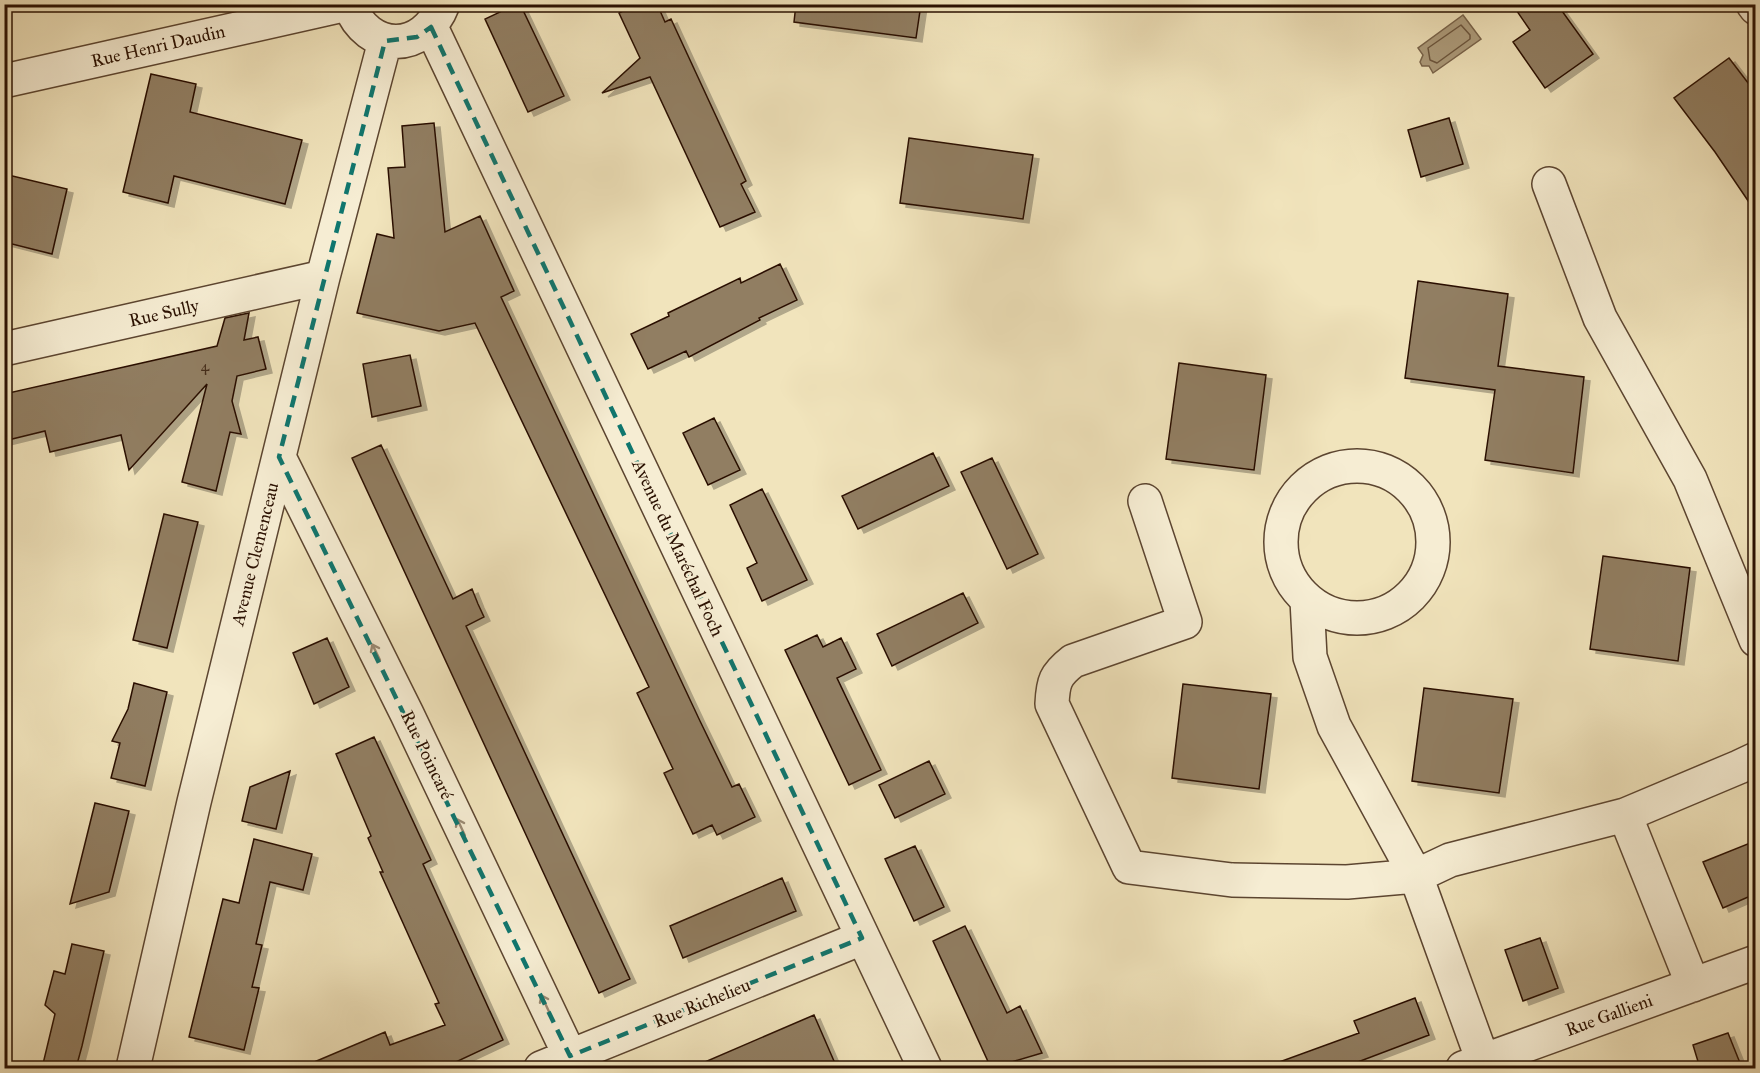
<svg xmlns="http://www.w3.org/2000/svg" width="1760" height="1073" font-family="'IM FELL Great Primer',serif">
<defs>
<filter id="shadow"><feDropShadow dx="6" dy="4" stdDeviation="0" flood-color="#0004"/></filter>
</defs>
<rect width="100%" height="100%" fill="#f1e4bc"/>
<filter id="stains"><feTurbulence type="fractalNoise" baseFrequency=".00333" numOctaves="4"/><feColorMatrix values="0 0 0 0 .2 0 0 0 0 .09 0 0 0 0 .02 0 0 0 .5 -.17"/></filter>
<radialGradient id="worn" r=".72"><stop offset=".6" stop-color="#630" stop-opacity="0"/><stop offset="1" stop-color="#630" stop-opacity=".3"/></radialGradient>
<!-- water -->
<path fill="#ad9c7c" stroke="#79644b" stroke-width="1.5" d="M 1463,15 L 1481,39 L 1433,73 L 1429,66 L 1422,66 L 1420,62 L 1423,55 L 1418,48 Z"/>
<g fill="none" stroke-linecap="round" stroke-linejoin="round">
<!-- shore -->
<path stroke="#6c563e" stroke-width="1.5" d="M 1461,25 L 1470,35 L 1470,39 L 1437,63 L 1430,60 L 1428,48 Z"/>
</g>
<!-- building -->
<path fill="#917e62" stroke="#2a1001" stroke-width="1.5" filter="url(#shadow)" d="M 517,4 L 520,4 L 564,96 L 528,112 L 485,19 Z
M 636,4 L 657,4 L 665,22 L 671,19 L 746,181 L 741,184 L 755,212 L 720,227 L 650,77 L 602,93 L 640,58 L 619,13 Z
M 796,4 L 921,4 L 916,38 L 794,22 Z
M 1512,4 L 1557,4 L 1593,54 L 1545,88 L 1513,42 L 1530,30 Z
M 1729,58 L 1755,92 L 1755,211 L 1715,152 L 1674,98 Z
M 151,74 L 196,84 L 190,112 L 302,140 L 285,204 L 174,176 L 168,203 L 123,192 Z
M 1449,118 L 1463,164 L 1421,177 L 1408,130 Z
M 434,123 L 445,232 L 480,216 L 514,291 L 501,297 L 700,721 L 732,787 L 739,784 L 755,817 L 717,835 L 712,825 L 693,834 L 664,773 L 673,769 L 637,693 L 649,687 L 475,323 L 439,331 L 357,313 L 377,234 L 394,238 L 388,168 L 405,167 L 402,126 Z
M 909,138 L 1033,155 L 1023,219 L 900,203 Z
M 4,174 L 67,189 L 52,254 L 4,242 Z
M 780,264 L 797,300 L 759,318 L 760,320 L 689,357 L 686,351 L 648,369 L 631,334 L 669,316 L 668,313 L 740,278 L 741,283 Z
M 1418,281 L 1508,294 L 1498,366 L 1584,377 L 1573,473 L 1485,460 L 1495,390 L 1405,378 Z
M 249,313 L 244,340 L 258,337 L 266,369 L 237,376 L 232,401 L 241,434 L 230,432 L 216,491 L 182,482 L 207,384 L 129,470 L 121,435 L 50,452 L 45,431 L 4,441 L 4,394 L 217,346 L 225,318 Z
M 410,355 L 421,406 L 372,417 L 363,364 Z
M 1179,363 L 1266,375 L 1254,470 L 1166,459 Z
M 714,418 L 740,470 L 708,485 L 683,433 Z
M 381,445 L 453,599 L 472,589 L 478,604 L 484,617 L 466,626 L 630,979 L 599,993 L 352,458 Z
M 933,453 L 949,486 L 858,529 L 842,496 Z
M 992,458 L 1038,554 L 1007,569 L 961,472 Z
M 762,489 L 807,580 L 762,601 L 747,568 L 757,563 L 730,505 Z
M 164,514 L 198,522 L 167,648 L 133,640 Z
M 1603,556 L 1690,568 L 1678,661 L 1590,649 Z
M 963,593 L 978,623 L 892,666 L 877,634 Z
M 817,635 L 823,647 L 841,638 L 856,669 L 837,678 L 881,770 L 849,785 L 785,650 Z
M 327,638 L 349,687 L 314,704 L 293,653 Z
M 134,683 L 167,692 L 145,786 L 111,778 L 120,743 L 112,741 L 128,709 Z
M 1183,684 L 1271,694 L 1259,789 L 1172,778 Z
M 1424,688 L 1513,699 L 1499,793 L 1412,781 Z
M 374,737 L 431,860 L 423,864 L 503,1040 L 443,1068 L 300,1068 L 385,1032 L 390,1045 L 445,1025 L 435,1004 L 439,1003 L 380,872 L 383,872 L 368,838 L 371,836 L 336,754 Z
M 929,761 L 945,794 L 895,818 L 879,785 Z
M 290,771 L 276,829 L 242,821 L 250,787 Z
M 95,803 L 129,811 L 115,868 L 109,892 L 70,904 Z
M 254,839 L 312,854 L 303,890 L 270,882 L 256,944 L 262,945 L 252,987 L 259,988 L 244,1050 L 189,1037 L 223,899 L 239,903 Z
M 1755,841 L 1755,894 L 1723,908 L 1703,862 Z
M 915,846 L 944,907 L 914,921 L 885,859 Z
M 782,878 L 796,911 L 683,958 L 670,926 Z
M 965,926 L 1007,1013 L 1020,1006 L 1042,1053 L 991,1068 L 933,941 Z
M 1540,938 L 1558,988 L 1523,1001 L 1505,950 Z
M 72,944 L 104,951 L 82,1046 L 76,1068 L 42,1068 L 55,1014 L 45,1005 L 54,971 L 65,974 Z
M 1415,998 L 1429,1035 L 1342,1068 L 1271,1068 L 1271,1065 L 1359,1033 L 1354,1021 Z
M 814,1015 L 837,1068 L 691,1068 Z
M 1728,1033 L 1742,1068 L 1700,1068 L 1693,1045 Z"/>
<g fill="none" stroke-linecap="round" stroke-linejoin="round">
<!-- minor casing -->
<g stroke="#5c4530" stroke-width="36">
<path id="minor" d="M 349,4 C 368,54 424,54 443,4
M 1753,4 L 1756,8
M 431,27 L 925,1068
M 4,81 L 348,4
M 1549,184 L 1600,318 L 1690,479 L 1756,640
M 4,349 L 323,277
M 279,457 L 407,714 L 570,1056
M1281 542a76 76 0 1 1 152 0a76 76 0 1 1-152 0Z
M 1145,501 L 1185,622 L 1073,661 C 1055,675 1053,682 1052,704 L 1129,867 L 1232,880 L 1347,882 L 1416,876 L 1334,726 L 1310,657 L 1307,600
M 1625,815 L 1739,767 L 1756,759
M 1483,1061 L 1416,876 L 1450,860 L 1625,815 L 1693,985
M 133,1068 L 194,802 L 323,277 L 385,41
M 541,1068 L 862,938
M 1463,1068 L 1756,962"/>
</g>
<!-- minor -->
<use href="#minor" stroke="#f6edd3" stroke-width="33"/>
</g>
<!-- one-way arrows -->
<defs><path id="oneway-shaft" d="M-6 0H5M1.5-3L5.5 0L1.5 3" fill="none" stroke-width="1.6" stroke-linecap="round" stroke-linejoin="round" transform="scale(1.5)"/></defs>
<g stroke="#9a8a74">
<use href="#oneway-shaft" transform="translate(376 652) rotate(-116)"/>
<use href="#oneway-shaft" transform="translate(461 827) rotate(-115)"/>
<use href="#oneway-shaft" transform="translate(545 1003) rotate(-115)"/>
</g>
<!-- marked area -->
<path fill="none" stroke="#0f766e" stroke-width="4.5" stroke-dasharray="12 8" stroke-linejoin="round" d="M 431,27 L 862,938 L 570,1056 L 279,457 L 385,41 L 417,37 Z"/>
<g text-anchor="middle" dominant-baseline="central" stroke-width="4.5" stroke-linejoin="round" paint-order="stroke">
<!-- number labels -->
<g font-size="15" fill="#442c19">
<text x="205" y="366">4</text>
</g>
<!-- street labels -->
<g font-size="18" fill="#2a1001" stroke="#f6edd3">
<text transform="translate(158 46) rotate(-13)">Rue Henri Daudin</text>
<text transform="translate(164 313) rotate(-13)">Rue Sully</text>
<text transform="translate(678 548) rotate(65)">Avenue du Maréchal Foch</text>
<text transform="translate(255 554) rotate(-76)">Avenue Clemenceau</text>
<text transform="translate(427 755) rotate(64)">Rue Poincaré</text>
<text transform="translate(702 1003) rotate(-22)">Rue Richelieu</text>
<text transform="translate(1609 1015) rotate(-20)">Rue Gallieni</text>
</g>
</g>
<!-- margin -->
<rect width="1760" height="1073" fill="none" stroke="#f1e4bc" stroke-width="24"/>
<rect x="6" y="6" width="1748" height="1061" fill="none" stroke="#2a1001" stroke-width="3"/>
<rect x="12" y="12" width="1736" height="1049" fill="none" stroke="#2a1001" stroke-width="1.5"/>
<rect width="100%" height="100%" filter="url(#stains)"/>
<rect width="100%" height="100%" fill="url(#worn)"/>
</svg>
